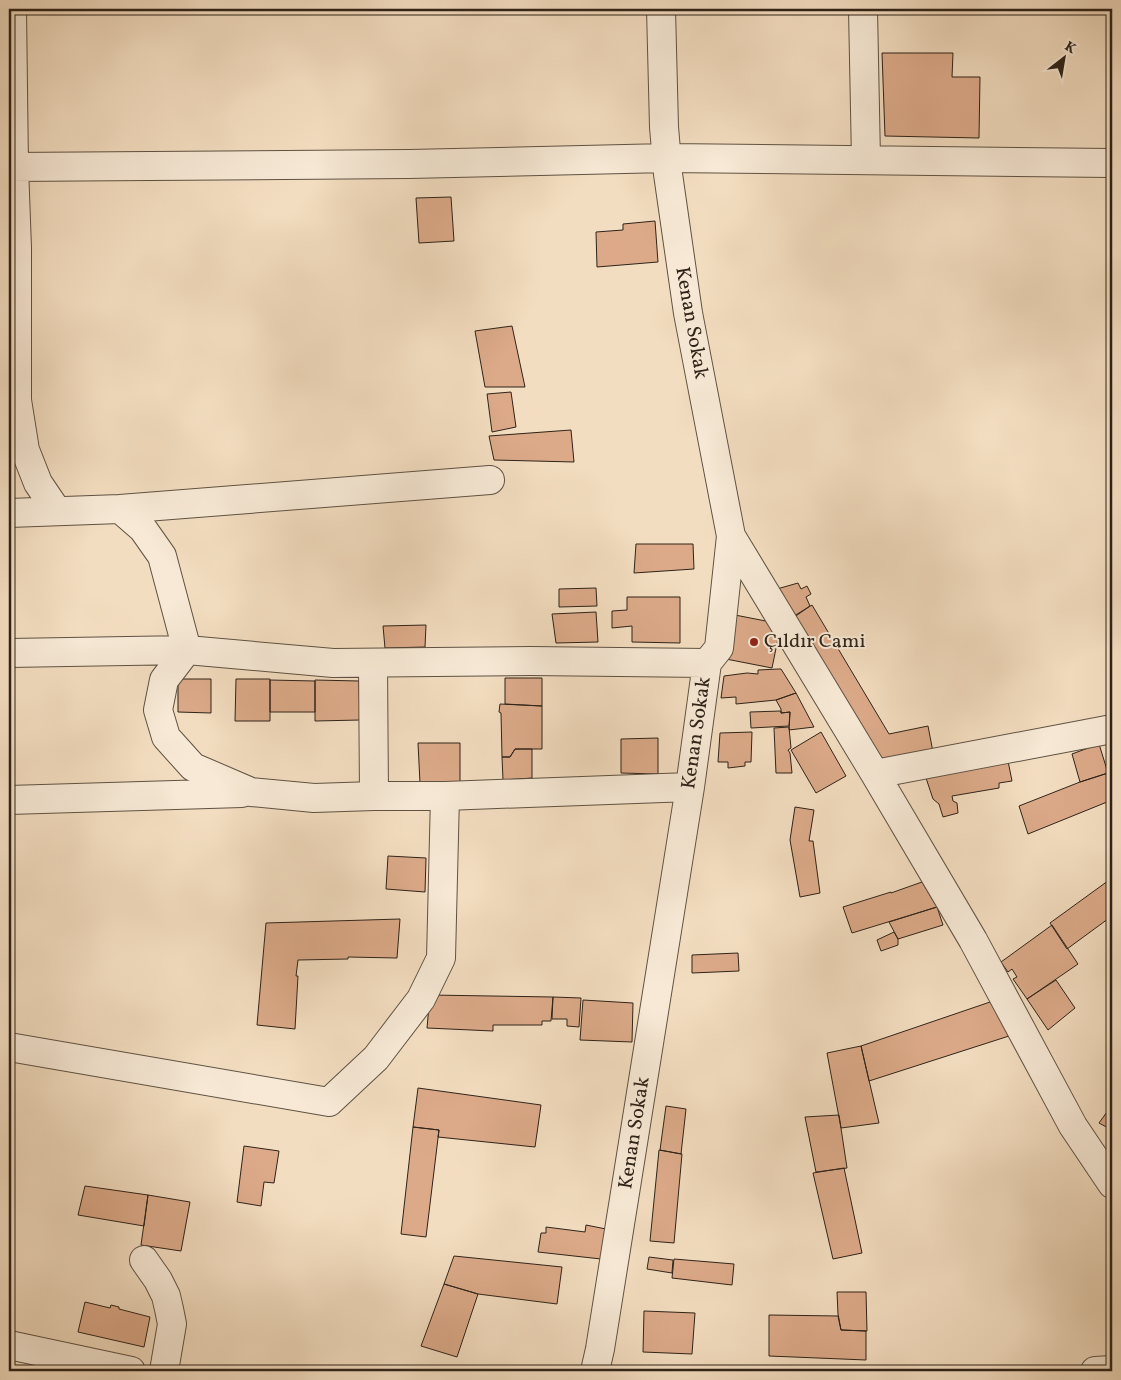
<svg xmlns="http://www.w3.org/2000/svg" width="1121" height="1380" font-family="Vollkorn,serif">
<rect width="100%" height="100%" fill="#f3ddc0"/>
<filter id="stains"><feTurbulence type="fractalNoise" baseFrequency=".004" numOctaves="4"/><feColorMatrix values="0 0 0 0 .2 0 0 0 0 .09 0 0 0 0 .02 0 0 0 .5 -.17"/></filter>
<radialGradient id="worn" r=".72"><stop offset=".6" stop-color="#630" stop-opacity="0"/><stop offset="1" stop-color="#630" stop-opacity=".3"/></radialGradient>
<!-- building -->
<path fill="#dcaa89" stroke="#2e2319" d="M 882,53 L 953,53 L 952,77 L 980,77 L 979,138 L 885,136 Z
M 451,197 L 454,241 L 419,243 L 416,198 Z
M 655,221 L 658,262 L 597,267 L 596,232 L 623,230 L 623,224 Z
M 512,326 L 525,387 L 485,387 L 475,331 Z
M 511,392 L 516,427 L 492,432 L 487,394 Z
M 571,430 L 574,462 L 494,460 L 489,436 Z
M 636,544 L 693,544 L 694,569 L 634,573 Z
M 798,583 L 801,589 L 807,586 L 811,594 L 806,597 L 810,606 L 793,618 L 777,589 Z
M 596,588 L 597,606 L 559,607 L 559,589 Z
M 627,597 L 680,597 L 680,643 L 632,642 L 632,626 L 612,628 L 612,611 L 627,610 Z
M 812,605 L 889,734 L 928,726 L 933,752 L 878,762 L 794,616 Z
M 596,612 L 598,642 L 556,643 L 552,614 Z
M 735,615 L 781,624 L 772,668 L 726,659 Z
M 426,625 L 425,647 L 385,648 L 383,626 Z
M 779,669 L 781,669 L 796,693 L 776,700 L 736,704 L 736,697 L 721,698 L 724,676 L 747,673 L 758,674 L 758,670 Z
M 505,678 L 542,678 L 542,706 L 505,704 Z
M 178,679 L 211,679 L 211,713 L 178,712 Z
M 236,679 L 270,679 L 270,721 L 235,721 Z
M 270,680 L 315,681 L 315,712 L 270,712 Z
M 315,680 L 359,681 L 360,720 L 315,721 Z
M 796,693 L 814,727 L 789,730 L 790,712 L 781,713 L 781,709 L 776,700 Z
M 500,704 L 542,706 L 542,749 L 515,749 L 510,757 L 502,757 L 501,713 L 499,712 Z
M 781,711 L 781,713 L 790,712 L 789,726 L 751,728 L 750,712 Z
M 789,727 L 791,748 L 788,750 L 790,753 L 792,773 L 776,773 L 774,728 Z
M 752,732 L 751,762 L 745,762 L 745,766 L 728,768 L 728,762 L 718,762 L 720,733 Z
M 821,732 L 846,776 L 816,793 L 791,750 Z
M 658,738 L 658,774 L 621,773 L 621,739 Z
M 418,743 L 460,743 L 460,782 L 420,783 Z
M 1099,744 L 1108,773 L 1080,782 L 1072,754 Z
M 515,749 L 532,749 L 532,778 L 503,780 L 502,757 L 510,757 Z
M 1008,761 L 1012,781 L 999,783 L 999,788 L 952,796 L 953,801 L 957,803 L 958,813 L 943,817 L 939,804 L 933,799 L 925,775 Z
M 1108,773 L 1112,788 L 1112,800 L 1028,834 L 1019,806 L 1080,782 Z
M 795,807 L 814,810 L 809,841 L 813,841 L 820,893 L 800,897 L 790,840 Z
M 388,856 L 426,858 L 425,892 L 386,889 Z
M 1112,878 L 1112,916 L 1067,949 L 1050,923 Z
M 922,882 L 937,907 L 852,933 L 843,907 L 891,892 L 891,893 Z
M 937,907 L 943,925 L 898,939 L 889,922 Z
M 400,919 L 397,958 L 348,957 L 348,959 L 298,960 L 296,976 L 298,976 L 295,1029 L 257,1025 L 266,923 Z
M 1052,925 L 1078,964 L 1027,999 L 1013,979 L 1017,977 L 1012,969 L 1008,972 L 1001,962 Z
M 894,932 L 898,939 L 898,945 L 881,951 L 877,940 Z
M 738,953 L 739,971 L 692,973 L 692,955 Z
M 1056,980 L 1075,1008 L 1048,1030 L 1027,999 Z
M 430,995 L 553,997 L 551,1021 L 542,1021 L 542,1025 L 493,1025 L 493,1031 L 427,1028 Z
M 553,997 L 581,998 L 579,1027 L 567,1026 L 567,1019 L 552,1019 Z
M 583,1000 L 633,1003 L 632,1042 L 580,1040 Z
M 993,1001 L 1009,1036 L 869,1081 L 861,1046 Z
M 861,1046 L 879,1123 L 841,1128 L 827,1053 Z
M 418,1088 L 541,1105 L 535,1147 L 438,1137 L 439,1130 L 413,1127 Z
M 1112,1105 L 1112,1130 L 1099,1123 Z
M 666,1106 L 686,1109 L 681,1154 L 660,1150 Z
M 839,1115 L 847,1168 L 816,1172 L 805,1117 Z
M 413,1127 L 439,1130 L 426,1237 L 401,1234 Z
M 244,1146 L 279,1151 L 274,1183 L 264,1182 L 261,1206 L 237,1202 Z
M 659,1150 L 682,1154 L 674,1243 L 650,1241 Z
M 844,1168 L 862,1253 L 833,1259 L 813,1173 Z
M 85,1186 L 148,1195 L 144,1226 L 78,1215 Z
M 148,1195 L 190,1202 L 181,1251 L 141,1245 Z
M 586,1225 L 606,1229 L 601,1259 L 538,1252 L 541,1233 L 546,1233 L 546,1227 L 585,1232 Z
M 454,1256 L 562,1267 L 557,1304 L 478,1294 L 444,1284 Z
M 649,1257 L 673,1260 L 672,1273 L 647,1269 Z
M 674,1259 L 734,1264 L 732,1285 L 672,1278 Z
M 444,1284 L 478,1294 L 457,1357 L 421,1346 Z
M 837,1292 L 866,1292 L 867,1331 L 841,1330 L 838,1314 Z
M 85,1302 L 110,1308 L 111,1305 L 119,1307 L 119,1309 L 150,1317 L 144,1347 L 78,1332 Z
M 644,1311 L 695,1313 L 692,1354 L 643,1352 Z
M 769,1315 L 838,1316 L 841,1330 L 866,1331 L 866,1360 L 769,1356 Z"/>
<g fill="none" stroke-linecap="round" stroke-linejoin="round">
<!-- minor casing -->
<g stroke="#5f5243" stroke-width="30">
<path id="minor" d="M 12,9 L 14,167 L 17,248 L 17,400 L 25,450 L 38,483 L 57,511
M 863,9 L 866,160
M 9,167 L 409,164 L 667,158 L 1112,163
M 120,509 L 490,480
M 9,513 L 120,509 L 143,529 L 162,556 L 187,650 L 9,653
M 731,536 L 875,774 L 973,940 L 1073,1126 L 1112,1184
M 373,663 L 374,796
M 875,774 L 1112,729
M 690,787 L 445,796 L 374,796 L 314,798 L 251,792 L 193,767 L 166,737 L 158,710 L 164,680 L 187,650 L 333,663 L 530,661 L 707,663
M 9,800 L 242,793
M 9,1047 L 329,1102 L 376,1058 L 421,999 L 441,958 L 445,796
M 144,1260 L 158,1280 L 166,1296 L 169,1309 L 172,1324 L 164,1371
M 9,1345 L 131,1371
M 595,1371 L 600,1349 L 690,787 L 707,663 L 719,648 L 731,536 L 688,313 L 668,174 L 664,127 L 661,9
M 1095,1371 L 1112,1370"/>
</g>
<!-- minor -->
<use href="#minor" stroke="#f7e9d6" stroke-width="28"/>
</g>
<!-- markers -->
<circle fill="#8f2418" stroke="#f7e9d6" stroke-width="2" cx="754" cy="642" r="5"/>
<g text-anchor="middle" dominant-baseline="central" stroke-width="4" stroke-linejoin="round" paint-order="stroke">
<!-- street labels -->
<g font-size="20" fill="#2e2319" stroke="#f7e9d6">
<text transform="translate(691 323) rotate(80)">Kenan Sokak</text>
<text transform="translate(697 733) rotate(-82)">Kenan Sokak</text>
<text transform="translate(635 1133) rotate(-81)">Kenan Sokak</text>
</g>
<!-- poi labels -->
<g font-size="20" fill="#2e2319" stroke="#f7e9d6" text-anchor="start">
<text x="764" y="642">Çıldır Cami</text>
</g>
</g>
<!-- margin -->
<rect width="1121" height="1380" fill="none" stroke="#f3ddc0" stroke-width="30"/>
<rect x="10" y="10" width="1101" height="1360" fill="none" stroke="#2e2319" stroke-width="2.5"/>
<rect x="15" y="15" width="1091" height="1350" fill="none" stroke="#2e2319"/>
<!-- north arrow -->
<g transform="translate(1064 58) rotate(31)" stroke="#f7e9d6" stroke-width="4" paint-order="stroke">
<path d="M0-4L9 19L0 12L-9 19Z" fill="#2e2319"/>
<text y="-8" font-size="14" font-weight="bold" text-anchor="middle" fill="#2e2319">K</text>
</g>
<rect width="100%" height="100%" filter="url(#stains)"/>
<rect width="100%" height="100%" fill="url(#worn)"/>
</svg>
